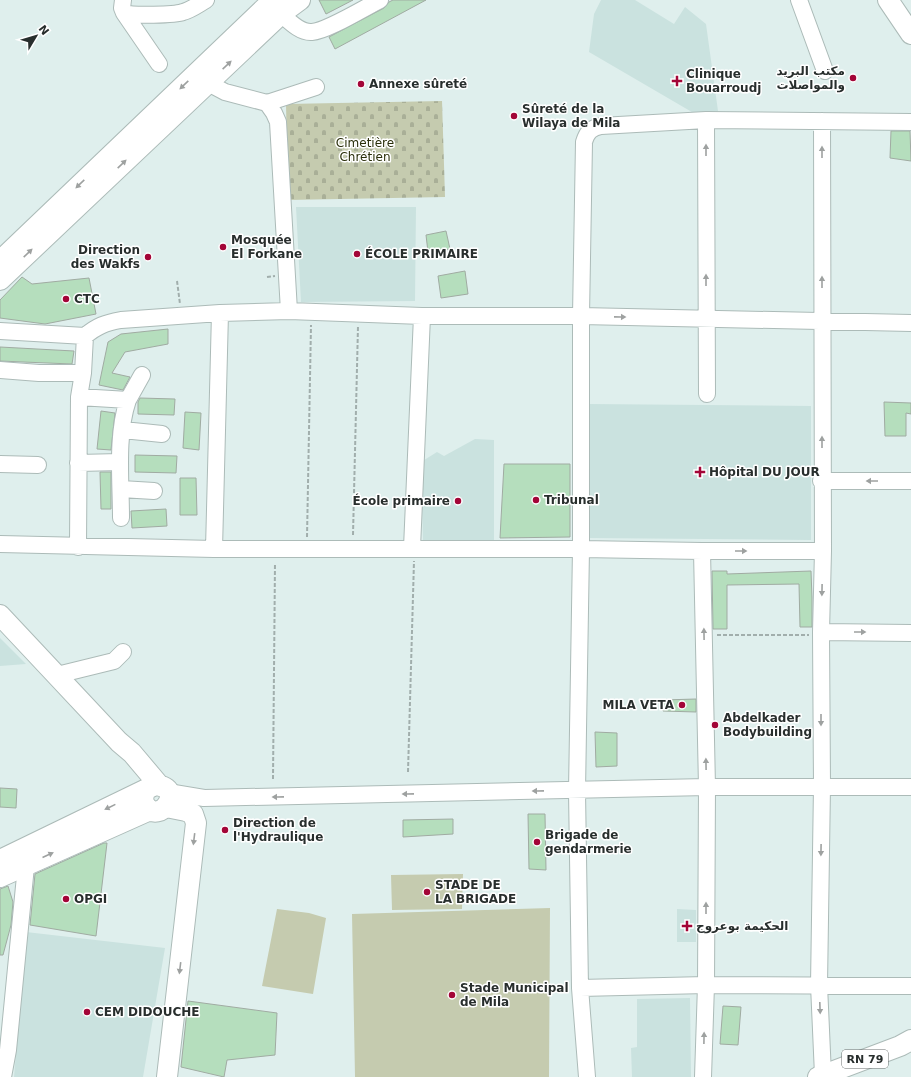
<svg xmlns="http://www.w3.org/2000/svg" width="911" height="1077" font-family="'DejaVu Sans','Noto Naskh Arabic',sans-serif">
<defs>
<pattern id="cemetery-stones" width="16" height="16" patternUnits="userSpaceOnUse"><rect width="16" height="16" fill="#c5cbaf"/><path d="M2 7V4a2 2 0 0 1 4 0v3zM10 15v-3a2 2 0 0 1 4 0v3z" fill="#a9af97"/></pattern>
</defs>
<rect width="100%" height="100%" fill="#dfefed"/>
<!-- built -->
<path fill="#cae2df" d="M 601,0 L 635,0 L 674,24 L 685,7 L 706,24 L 718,111 L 697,115 L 589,52 L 594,14 Z
M 296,207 L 416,207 L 415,301 L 301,302 Z
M 589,404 L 811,406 L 811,540 L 589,538 Z
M 475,439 L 494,440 L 494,540 L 423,541 L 421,462 L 437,452 L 444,456 Z
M 0,638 L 26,664 L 0,666 Z
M 677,909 L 696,910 L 696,942 L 677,942 Z
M 26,932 L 165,948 L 143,1077 L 14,1077 Z
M 690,998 L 691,1077 L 632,1077 L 631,1048 L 637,1047 L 637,999 Z"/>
<!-- cemetery -->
<path fill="url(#cemetery-stones)" d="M 442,101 L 445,197 L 288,200 L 286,104 Z"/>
<!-- pitch -->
<path fill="#c5cbaf" d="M 463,874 L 462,909 L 392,910 L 391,875 Z
M 550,908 L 549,1077 L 355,1077 L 352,914 Z
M 277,909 L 309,913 L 326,918 L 313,994 L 262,986 Z"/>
<!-- building -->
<path fill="#b5debd" stroke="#a0aba2" d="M 319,0 L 353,0 L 326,14 Z
M 393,0 L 426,0 L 335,49 L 329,37 L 384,8 L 389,2 Z
M 891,131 L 910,131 L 911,161 L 890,158 Z
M 446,231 L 450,249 L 428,252 L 426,235 Z
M 465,271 L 468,294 L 441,298 L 438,276 Z
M 22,277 L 32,284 L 89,278 L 96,314 L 45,324 L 0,318 L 0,300 Z
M 168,329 L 168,344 L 125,352 L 112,373 L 130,377 L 123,390 L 99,385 L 108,342 L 121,334 Z
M 0,347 L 74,351 L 72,364 L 23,362 L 0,361 Z
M 140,398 L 175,399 L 174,415 L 138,414 L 138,402 Z
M 884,402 L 911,403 L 911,414 L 906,413 L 906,436 L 885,436 Z
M 101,411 L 115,413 L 111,450 L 97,449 Z
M 185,412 L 201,413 L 199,450 L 183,448 Z
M 135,455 L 177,456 L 176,473 L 135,472 Z
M 504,464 L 570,464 L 570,537 L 500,538 Z
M 100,472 L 111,472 L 111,509 L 101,509 Z
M 180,478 L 196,478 L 197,515 L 180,515 Z
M 166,509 L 167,526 L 132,528 L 131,511 Z
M 712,571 L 727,571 L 727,574 L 811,571 L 812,598 L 812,627 L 800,627 L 799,584 L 727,585 L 727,629 L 713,629 Z
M 696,699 L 696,712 L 663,711 L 663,700 Z
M 595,732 L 617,733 L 617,766 L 596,767 Z
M 0,788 L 17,789 L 16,808 L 0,807 Z
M 528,814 L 545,814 L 546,870 L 529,869 Z
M 453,819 L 453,834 L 403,837 L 403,820 Z
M 104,843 L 107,843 L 96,936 L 30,925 L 35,874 Z
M 8,886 L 13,902 L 11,925 L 3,955 L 0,955 L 0,889 Z
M 188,1001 L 277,1013 L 275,1055 L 227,1060 L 224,1077 L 181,1067 Z
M 723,1006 L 741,1007 L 738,1045 L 720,1044 Z"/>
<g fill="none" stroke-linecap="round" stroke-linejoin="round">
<!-- minor casing -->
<g stroke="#acbbb8" stroke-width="18">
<path id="minor" d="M 123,0 L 122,8 L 124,13 C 132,16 175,15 183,12 C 191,10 199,4 206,0
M 799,0 L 825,71
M 124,13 L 159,64
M 281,14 C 289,21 300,33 312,32 C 327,31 364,8 380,0
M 208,83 L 225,92 L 267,103 L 274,113 L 278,122 L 289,311
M 267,103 L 316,87
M 706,120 L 707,394
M 822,121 L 823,551 L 821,632 L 822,786 L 819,985 L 823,1075
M 0,331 L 85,336 C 97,326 105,323 121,320 L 220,313 L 289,311 L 422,316 L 581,316 L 911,323
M 0,370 L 39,373 L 83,373
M 79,397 L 128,400 L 142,375
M 123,430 L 162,434
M 78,463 L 120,462
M 0,464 L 38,465
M 821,481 L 911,481
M 121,489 L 154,491
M 121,518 C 121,481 116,435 128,400
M 0,544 L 214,549 L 581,549 L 702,551 L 823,551
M 78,547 L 79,397 L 83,373 L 85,336
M 412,548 L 422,316
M 214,549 L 220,313
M 702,551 L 707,787 L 706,985 L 703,1077
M 821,632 L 911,633
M 57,675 L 114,661 L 123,652
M 168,792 L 204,798 L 707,787 L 911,787
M 580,988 L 706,985 L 911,986
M 3,1077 L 8,1050 L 26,866
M 587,1077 L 580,988 L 577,791 L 581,549 L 581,316 L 584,142 C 587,132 591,128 601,126 L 706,120 L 911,122"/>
</g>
<!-- major casing -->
<g stroke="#acbbb8" stroke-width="22">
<path id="major" d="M 888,0 L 911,34
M 0,261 L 273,0
M 0,280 L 281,14 L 300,0
M 0,615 L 119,742 L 132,753 L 159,785
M 166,807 L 186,811 L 193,814 L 196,823 L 167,1077
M 0,860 L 155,785 C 187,787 160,827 145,805 C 142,800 143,795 146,790
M 0,877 L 150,810
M 818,1077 L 900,1046 L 911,1040"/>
</g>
<!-- path -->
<path stroke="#a1aeac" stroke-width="2" stroke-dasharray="4 2" stroke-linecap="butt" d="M 267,277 L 275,276
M 177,281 L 180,304
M 353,535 L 358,326
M 307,537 L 311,325
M 717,635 L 809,635
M 408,772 L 414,561
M 273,779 L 275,563"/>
<!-- minor -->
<use href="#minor" stroke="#fff" stroke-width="16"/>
<!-- major -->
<use href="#major" stroke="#fff" stroke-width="20"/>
</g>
<!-- one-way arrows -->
<defs><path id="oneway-solid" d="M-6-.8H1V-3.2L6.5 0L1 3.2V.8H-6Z"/></defs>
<g fill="#9ea1a0">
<use href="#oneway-solid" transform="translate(227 65) rotate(-43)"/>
<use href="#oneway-solid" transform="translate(184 85) rotate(136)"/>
<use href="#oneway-solid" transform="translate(706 150) rotate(-90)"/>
<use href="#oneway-solid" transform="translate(822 152) rotate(-90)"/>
<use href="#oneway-solid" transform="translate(122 164) rotate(-44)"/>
<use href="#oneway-solid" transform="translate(80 184) rotate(136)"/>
<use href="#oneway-solid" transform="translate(28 253) rotate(-44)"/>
<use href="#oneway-solid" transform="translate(706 280) rotate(-90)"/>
<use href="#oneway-solid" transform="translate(822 282) rotate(-90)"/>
<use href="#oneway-solid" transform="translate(620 317) rotate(1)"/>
<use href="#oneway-solid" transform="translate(822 442) rotate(-90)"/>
<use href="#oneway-solid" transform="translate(872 481) rotate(-180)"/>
<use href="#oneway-solid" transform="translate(741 551)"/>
<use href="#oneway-solid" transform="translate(822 590) rotate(91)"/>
<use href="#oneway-solid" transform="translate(860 632)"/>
<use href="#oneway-solid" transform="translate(704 634) rotate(-91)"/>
<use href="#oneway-solid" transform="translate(821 720) rotate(90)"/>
<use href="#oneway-solid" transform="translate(706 764) rotate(-91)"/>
<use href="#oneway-solid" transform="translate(538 791) rotate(179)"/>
<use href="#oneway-solid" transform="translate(408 794) rotate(179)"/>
<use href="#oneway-solid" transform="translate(278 797) rotate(179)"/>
<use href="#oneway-solid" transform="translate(110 807) rotate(154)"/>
<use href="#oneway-solid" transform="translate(194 839) rotate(97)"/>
<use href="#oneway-solid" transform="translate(821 850) rotate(91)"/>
<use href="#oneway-solid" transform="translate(48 855) rotate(-24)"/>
<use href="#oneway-solid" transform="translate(706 908) rotate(-90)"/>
<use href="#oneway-solid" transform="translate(180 968) rotate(97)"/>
<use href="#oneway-solid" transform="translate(820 1008) rotate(88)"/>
<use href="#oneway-solid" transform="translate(704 1038) rotate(-89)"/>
</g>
<!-- markers -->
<g fill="#a30537" stroke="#fff" stroke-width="1.5">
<circle cx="853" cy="78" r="4"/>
<path d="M675 75h4v4h4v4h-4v4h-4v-4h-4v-4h4z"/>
<circle cx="361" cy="84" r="4"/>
<circle cx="514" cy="116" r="4"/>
<circle cx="223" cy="247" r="4"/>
<circle cx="357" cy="254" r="4"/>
<circle cx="148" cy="257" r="4"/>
<circle cx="66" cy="299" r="4"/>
<path d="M698 466h4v4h4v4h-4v4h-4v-4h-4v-4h4z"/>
<circle cx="536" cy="500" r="4"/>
<circle cx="458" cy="501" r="4"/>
<circle cx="682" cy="705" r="4"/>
<circle cx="715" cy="725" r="4"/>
<circle cx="225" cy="830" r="4"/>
<circle cx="537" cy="842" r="4"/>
<circle cx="427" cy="892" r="4"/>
<circle cx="66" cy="899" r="4"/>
<path d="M685 920h4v4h4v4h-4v4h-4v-4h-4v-4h4z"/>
<circle cx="452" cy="995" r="4"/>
<circle cx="87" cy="1012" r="4"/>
</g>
<g text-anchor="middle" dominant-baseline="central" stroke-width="3" stroke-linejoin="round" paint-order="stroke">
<!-- shield labels -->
<rect fill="#fff" stroke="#686d6c" stroke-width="1" x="842" y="1050" width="46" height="18" rx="3"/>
<g font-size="11" font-weight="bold" fill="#282e2d">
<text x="865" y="1059">RN 79</text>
</g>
<!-- poi labels -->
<g font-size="12" font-weight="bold" fill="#282e2d" stroke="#fff" text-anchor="start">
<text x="845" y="71" text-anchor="end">مكتب البريد<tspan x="845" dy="14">والمواصلات</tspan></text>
<text x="686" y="74">Clinique<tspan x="686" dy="14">Bouarroudj</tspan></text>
<text x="369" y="84">Annexe sûreté</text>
<text x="522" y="109">Sûreté de la<tspan x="522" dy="14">Wilaya de Mila</tspan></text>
<text x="231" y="240">Mosquée<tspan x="231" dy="14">El Forkane</tspan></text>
<text x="140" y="250" text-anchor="end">Direction<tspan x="140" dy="14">des Wakfs</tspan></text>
<text x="365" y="254">ÉCOLE PRIMAIRE</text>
<text x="74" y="299">CTC</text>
<text x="709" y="472">Hôpital DU JOUR</text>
<text x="544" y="500">Tribunal</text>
<text x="450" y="501" text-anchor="end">École primaire</text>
<text x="674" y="705" text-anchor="end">MILA VETA</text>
<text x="723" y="718">Abdelkader<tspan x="723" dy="14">Bodybuilding</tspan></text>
<text x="233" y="823">Direction de<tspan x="233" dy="14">l'Hydraulique</tspan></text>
<text x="545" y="835">Brigade de<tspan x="545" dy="14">gendarmerie</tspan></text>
<text x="435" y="885">STADE DE<tspan x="435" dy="14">LA BRIGADE</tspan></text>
<text x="74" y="899">OPGI</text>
<text x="696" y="926">الحكيمة بوعروج</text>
<text x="460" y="988">Stade Municipal<tspan x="460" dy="14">de Mila</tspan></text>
<text x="95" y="1012">CEM DIDOUCHE</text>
</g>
<!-- park labels -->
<g font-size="12" fill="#292e09" stroke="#fff">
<text x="365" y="143">Cimetière<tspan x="365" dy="14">Chrétien</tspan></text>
</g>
</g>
<!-- north arrow -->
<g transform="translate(36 36) rotate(52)" stroke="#ffffff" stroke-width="3" paint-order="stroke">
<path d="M0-3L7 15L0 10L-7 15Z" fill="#282e2d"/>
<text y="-6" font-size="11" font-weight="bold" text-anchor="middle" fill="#282e2d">N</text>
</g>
</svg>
